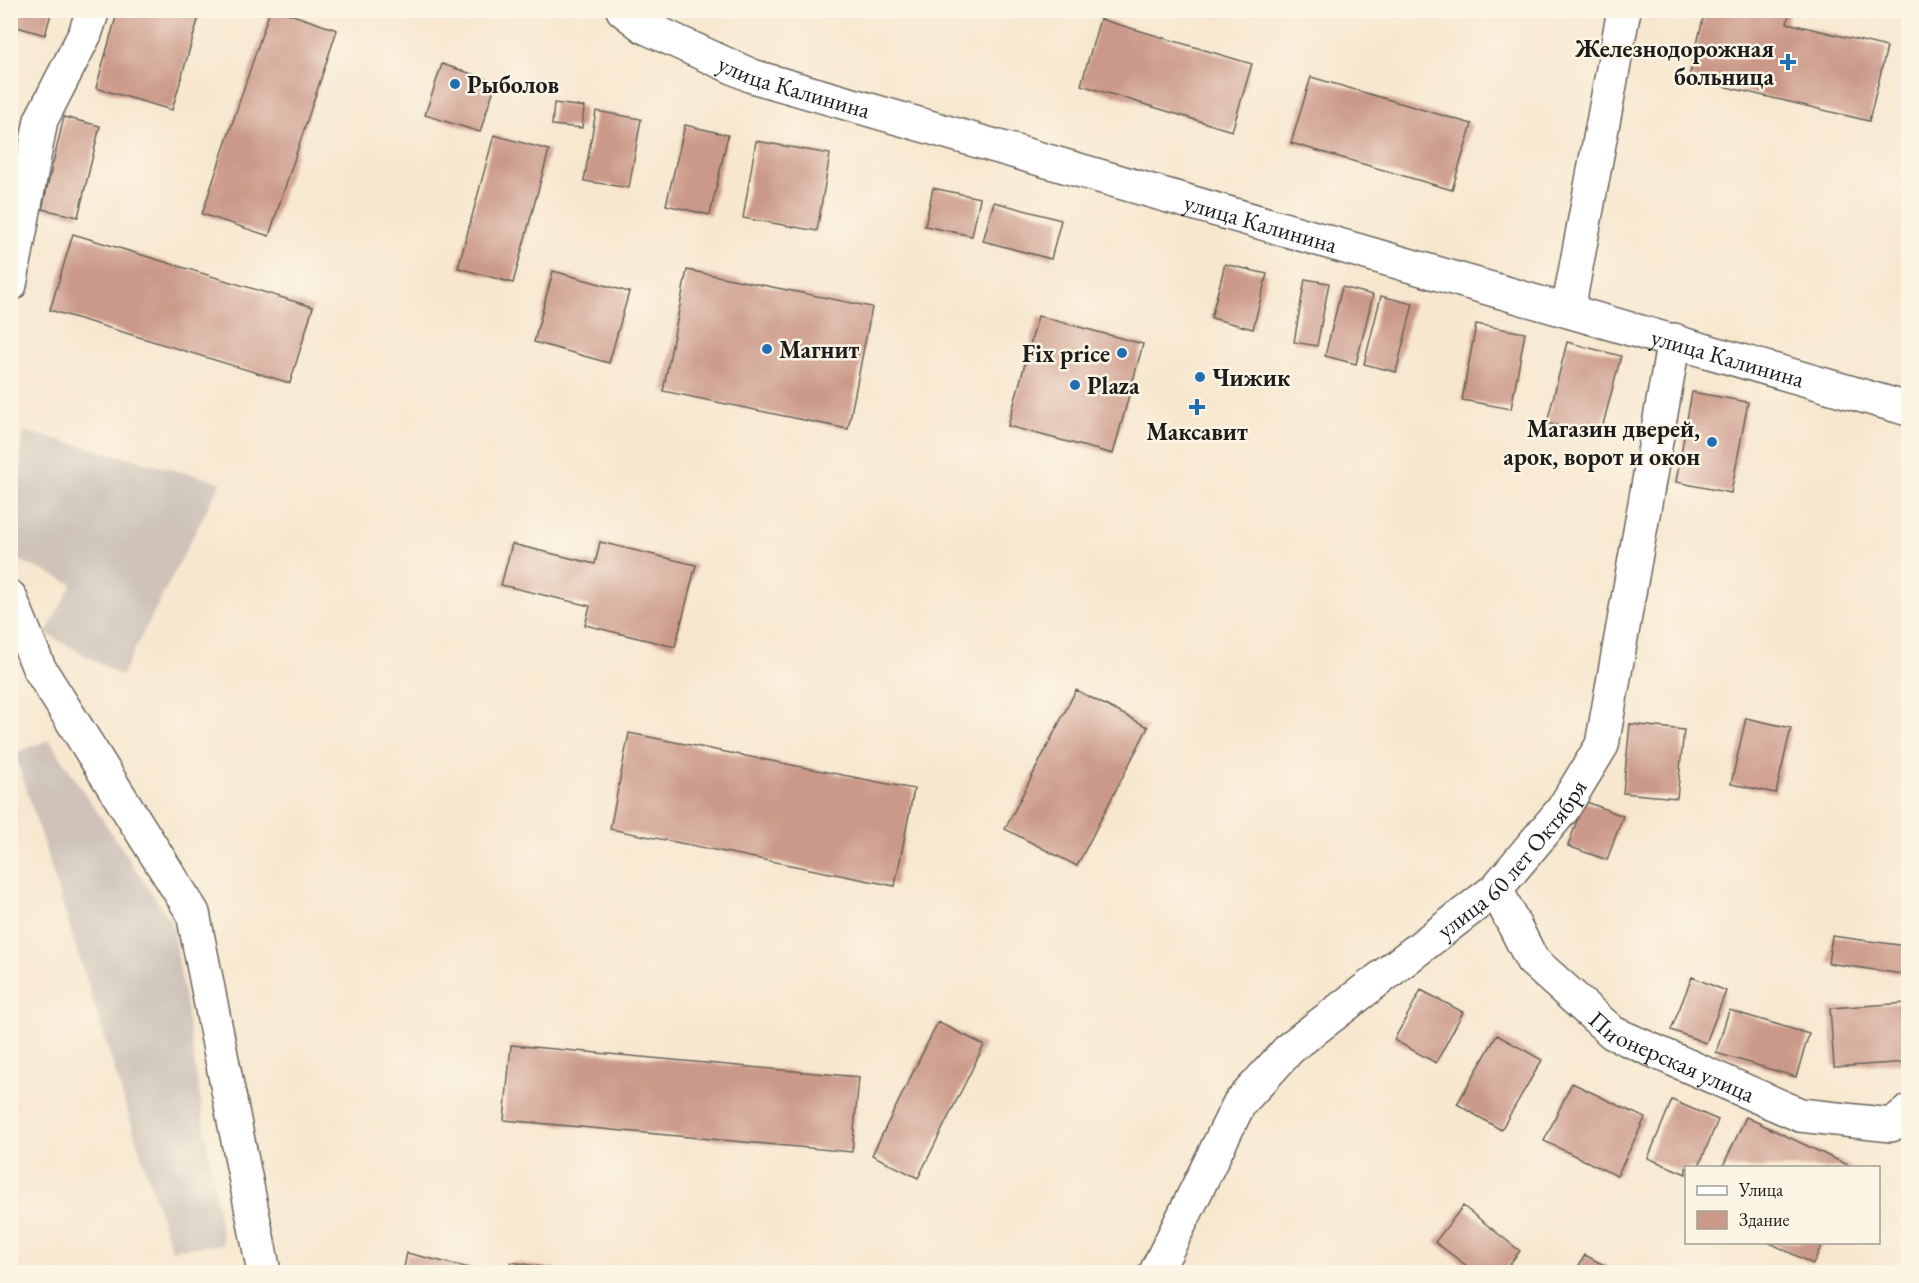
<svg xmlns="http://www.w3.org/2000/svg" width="1919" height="1283" font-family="'EB Garamond',serif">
<rect width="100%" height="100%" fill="#fcf5e5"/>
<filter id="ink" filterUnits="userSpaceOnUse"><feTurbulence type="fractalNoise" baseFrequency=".0167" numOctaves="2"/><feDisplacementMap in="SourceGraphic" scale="12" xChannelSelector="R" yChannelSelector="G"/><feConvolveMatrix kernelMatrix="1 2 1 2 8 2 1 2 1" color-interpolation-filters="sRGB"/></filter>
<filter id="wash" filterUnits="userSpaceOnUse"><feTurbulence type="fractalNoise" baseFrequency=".008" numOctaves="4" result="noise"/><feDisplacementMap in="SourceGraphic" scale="24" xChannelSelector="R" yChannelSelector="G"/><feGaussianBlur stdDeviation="1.35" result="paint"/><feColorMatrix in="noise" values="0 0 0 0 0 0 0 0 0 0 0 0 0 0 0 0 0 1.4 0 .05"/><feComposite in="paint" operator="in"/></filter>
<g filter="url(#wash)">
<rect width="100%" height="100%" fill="#f7e7cf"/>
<!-- industrial -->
<path fill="#cec2b9" d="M 24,431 L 221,482 L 121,676 L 46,633 L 72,584 L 11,556 Z
M 49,740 L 173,925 L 223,1244 L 171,1250 L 15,753 Z"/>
<g id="blocks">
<!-- building -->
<path fill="#cb9989" d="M 10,10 L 52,10 L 45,35 L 10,25 Z
M 118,10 L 191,10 L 200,13 L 172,110 L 96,88 Z
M 270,10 L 278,10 L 337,30 L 269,236 L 202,214 Z
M 1705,10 L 1790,10 L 1787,23 L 1887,47 L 1869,121 L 1689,78 Z
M 1100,19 L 1252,64 L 1232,131 L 1081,85 Z
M 442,64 L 496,82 L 480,132 L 425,115 Z
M 1311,77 L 1472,124 L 1452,190 L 1291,143 Z
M 554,103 L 584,107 L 582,128 L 552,125 Z
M 596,111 L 641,119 L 629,188 L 584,181 Z
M 64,117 L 100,126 L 78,217 L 42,209 Z
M 685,125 L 728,135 L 710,215 L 666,205 Z
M 494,135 L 549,150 L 513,283 L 458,268 Z
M 756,141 L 830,154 L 817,231 L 743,218 Z
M 933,188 L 980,198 L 972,236 L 925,226 Z
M 994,202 L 1061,220 L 1051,259 L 983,241 Z
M 73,234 L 313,307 L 290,383 L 50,310 Z
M 1225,264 L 1267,274 L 1253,329 L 1211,318 Z
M 687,270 L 872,307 L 848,429 L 663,391 Z
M 553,271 L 629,292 L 609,363 L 534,342 Z
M 1305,279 L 1329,283 L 1317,346 L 1294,342 Z
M 1342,287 L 1373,295 L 1356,364 L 1325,356 Z
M 1381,296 L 1413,304 L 1396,372 L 1364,364 Z
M 1038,316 L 1143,344 L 1113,454 L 1008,426 Z
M 1476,324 L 1525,333 L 1511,409 L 1462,400 Z
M 1567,342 L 1621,356 L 1600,436 L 1547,423 Z
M 1692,392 L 1748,402 L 1731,493 L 1676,482 Z
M 600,542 L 696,565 L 675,647 L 585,625 L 590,606 L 501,585 L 512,544 L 595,564 Z
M 1076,690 L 1148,727 L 1077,866 L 1005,829 Z
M 1746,718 L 1791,728 L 1776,793 L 1731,784 Z
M 1630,724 L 1684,730 L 1677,798 L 1623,793 Z
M 629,733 L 914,789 L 895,886 L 610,829 Z
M 1584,801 L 1623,816 L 1607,860 L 1568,846 Z
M 1832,936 L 1906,946 L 1902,974 L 1828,963 Z
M 1692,977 L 1726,991 L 1706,1043 L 1671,1030 Z
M 1421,990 L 1463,1012 L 1436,1063 L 1394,1040 Z
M 1908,1003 L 1908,1062 L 1834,1067 L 1830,1008 Z
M 1729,1010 L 1809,1034 L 1796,1077 L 1716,1053 Z
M 938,1022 L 984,1045 L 918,1178 L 872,1155 Z
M 1497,1035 L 1542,1060 L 1501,1130 L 1457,1104 Z
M 511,1045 L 859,1077 L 852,1152 L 504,1120 Z
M 1572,1083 L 1645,1118 L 1617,1176 L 1544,1141 Z
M 1672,1100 L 1718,1120 L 1698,1168 L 1686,1168 L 1686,1174 L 1648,1158 Z
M 1746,1117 L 1854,1168 L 1722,1168 Z
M 1463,1206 L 1520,1251 L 1503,1272 L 1475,1272 L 1435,1242 Z
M 1768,1242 L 1823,1242 L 1813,1264 Z
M 407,1253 L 485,1272 L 403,1272 Z
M 1585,1255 L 1617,1272 L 1575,1272 Z
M 511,1262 L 565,1271 L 565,1272 L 510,1272 Z"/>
</g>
</g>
<g filter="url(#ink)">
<use href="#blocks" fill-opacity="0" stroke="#69635b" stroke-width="1.5"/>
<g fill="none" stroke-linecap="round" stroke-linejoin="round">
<!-- minor casing -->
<g stroke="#69635b" stroke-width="36">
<g id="minor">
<path d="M 10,285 L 41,120 L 85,34 L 93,10"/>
<path d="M 1568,310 L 1624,10"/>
<path d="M 10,597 L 39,668 L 193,913 L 264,1272"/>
<path id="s1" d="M 1496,889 L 1532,960 L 1613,1033 L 1800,1115 L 1891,1125 L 1908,1112"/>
<path id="s2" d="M 1156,1272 L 1239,1104 L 1290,1048 L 1496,889 L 1563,809 L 1602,745 L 1674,340"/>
</g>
</g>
<!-- major casing -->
<g stroke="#69635b" stroke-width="36">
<g id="major">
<path id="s3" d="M 623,10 L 645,27 L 752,76 L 1908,409"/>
</g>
</g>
<!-- minor -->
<use href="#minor" stroke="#fff" stroke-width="33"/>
<!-- major -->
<use href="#major" stroke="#fff" stroke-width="33"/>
</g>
</g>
<!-- markers -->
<g fill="#1f6fb2" stroke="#fcf5e5" stroke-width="2">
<path d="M1785 53h6v6h6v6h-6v6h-6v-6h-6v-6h6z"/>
<circle cx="455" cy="84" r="6"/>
<circle cx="767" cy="349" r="6"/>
<circle cx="1122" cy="353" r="6"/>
<circle cx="1200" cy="377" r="6"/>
<circle cx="1075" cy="385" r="6"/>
<path d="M1194 398h6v6h6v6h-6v6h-6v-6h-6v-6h6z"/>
<circle cx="1712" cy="442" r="6"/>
</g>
<g text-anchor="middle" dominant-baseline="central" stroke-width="5" stroke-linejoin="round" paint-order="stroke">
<!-- poi labels -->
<g font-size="24" font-weight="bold" fill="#1c1c1c" stroke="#fcf5e5" text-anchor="start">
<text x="1774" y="48" text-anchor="end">Железнодорожная<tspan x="1774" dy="28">больница</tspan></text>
<text x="467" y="84">Рыболов</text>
<text x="779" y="349">Магнит</text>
<text x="1110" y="353" text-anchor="end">Fix price</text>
<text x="1212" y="377">Чижик</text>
<text x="1087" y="385">Plaza</text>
<text x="1700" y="428" text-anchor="end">Магазин дверей,<tspan x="1700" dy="28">арок, ворот и окон</tspan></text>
<text x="1197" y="431" text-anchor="middle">Максавит</text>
</g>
<!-- street labels -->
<g font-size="24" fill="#1c1c1c" stroke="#fcf5e5">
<text stroke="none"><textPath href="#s3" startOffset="189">улица Калинина</textPath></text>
<text stroke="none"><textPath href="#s3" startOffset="675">улица Калинина</textPath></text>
<text stroke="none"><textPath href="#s3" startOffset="1161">улица Калинина</textPath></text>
<text stroke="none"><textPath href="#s2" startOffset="556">улица 60 лет Октября</textPath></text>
<text stroke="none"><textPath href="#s1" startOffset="252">Пионерская улица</textPath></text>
</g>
</g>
<!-- margin -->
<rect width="1919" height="1283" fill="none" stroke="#fcf5e5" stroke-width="36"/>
<!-- legend -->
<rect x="1685" y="1166" width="195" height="78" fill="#fcf5e5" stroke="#a29e95" stroke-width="1.5"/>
<rect x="1697" y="1186" width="30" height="9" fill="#ffffff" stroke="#a29e95" stroke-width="1.5"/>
<text x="1739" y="1196" font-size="18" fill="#1c1c1c">Улица</text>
<rect x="1697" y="1211" width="30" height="18" fill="#cb9989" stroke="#a29e95" stroke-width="1.5"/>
<text x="1739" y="1226" font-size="18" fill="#1c1c1c">Здание</text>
</svg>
